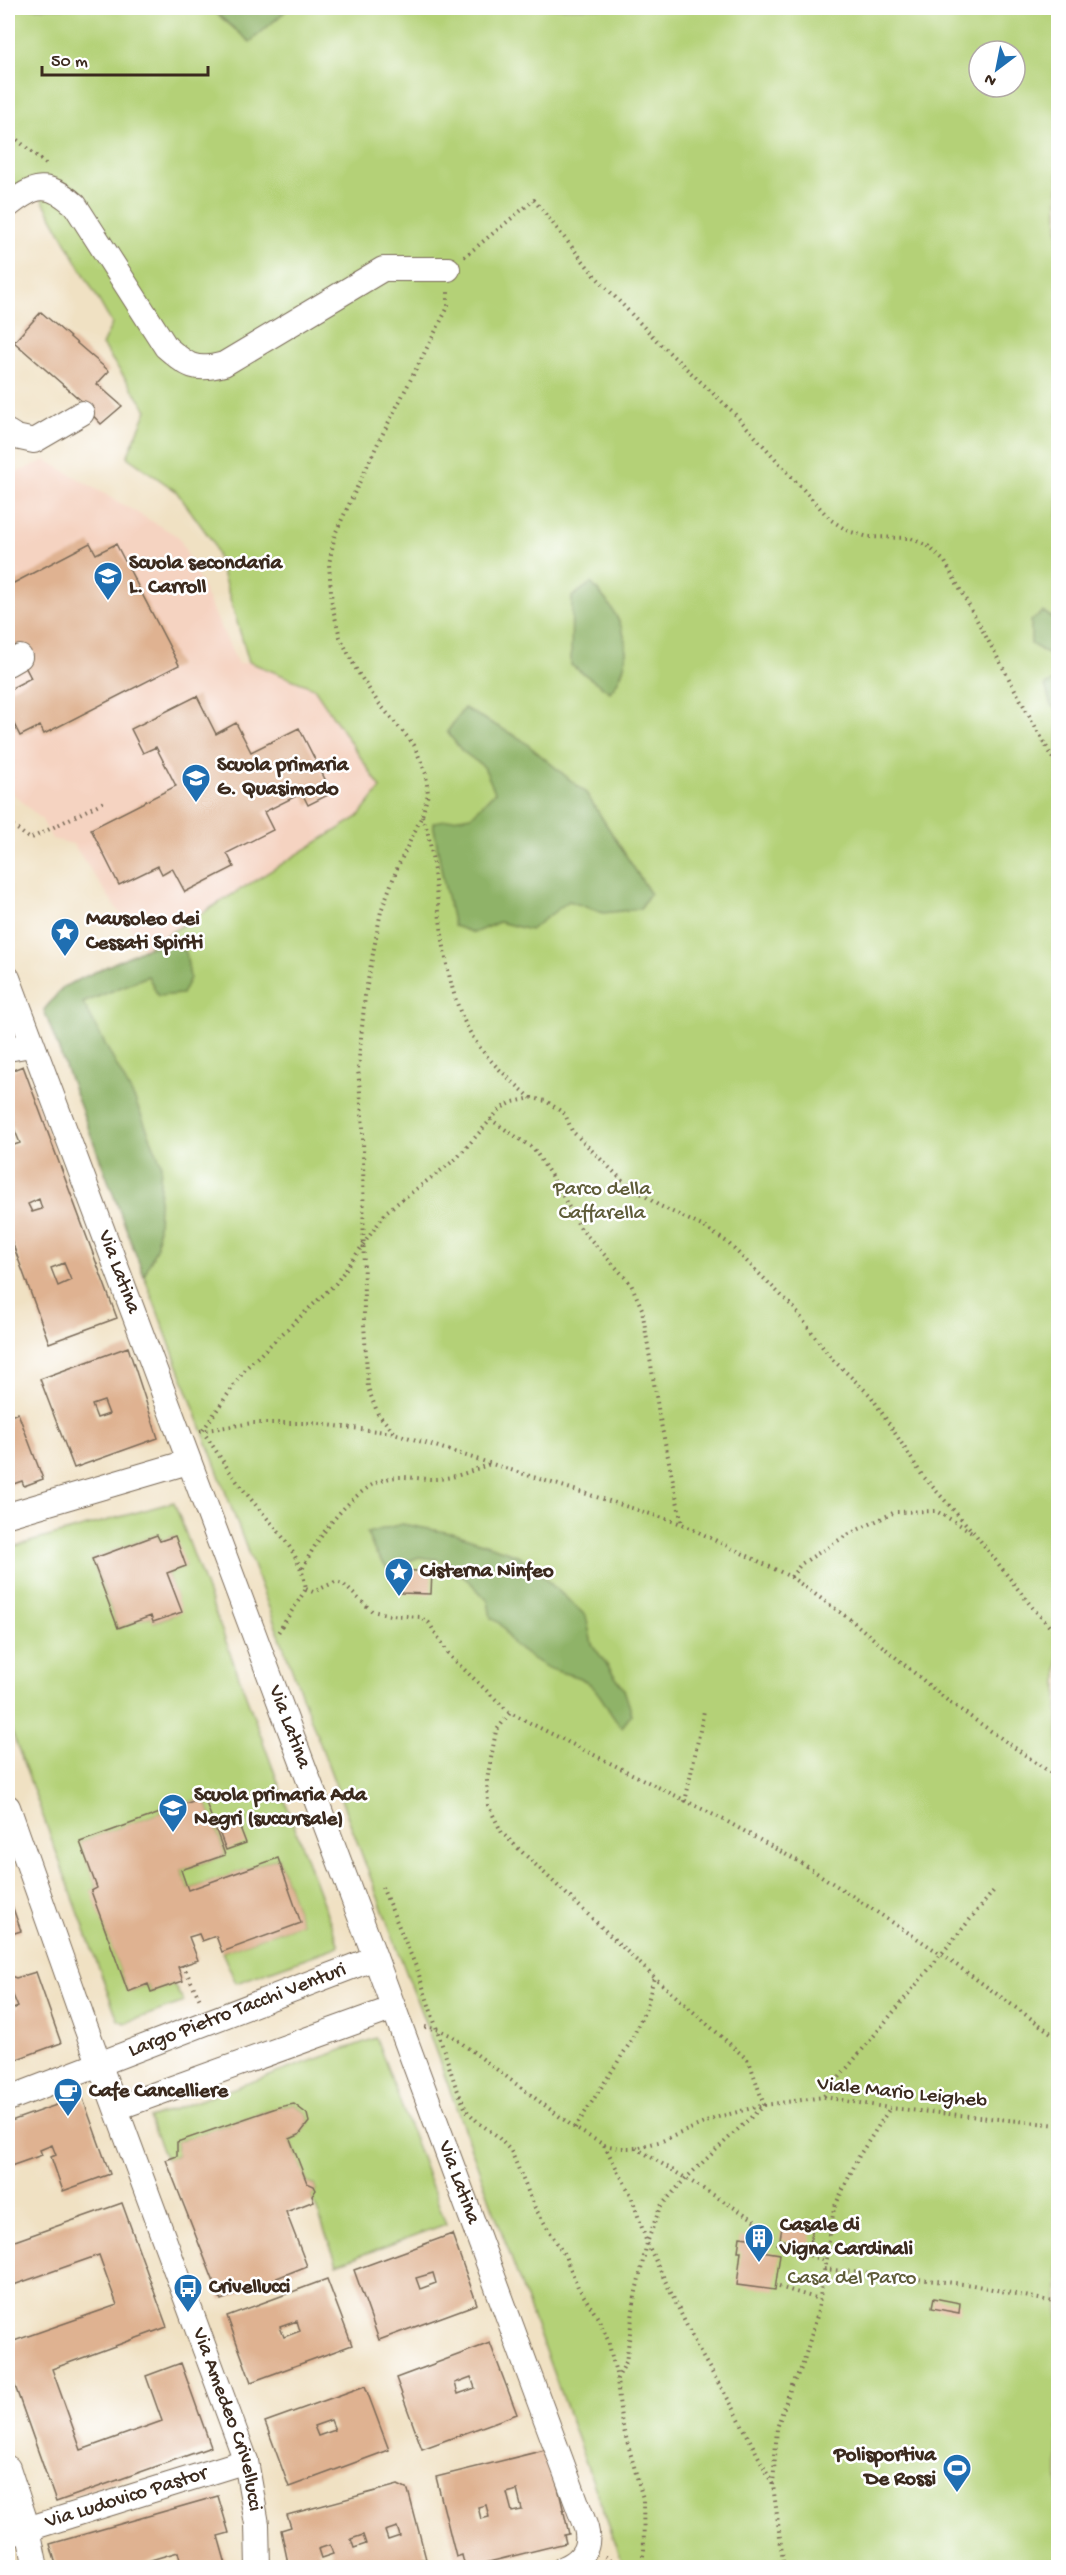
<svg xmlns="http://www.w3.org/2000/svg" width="1066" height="2575" font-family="'Gochi Hand',sans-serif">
<rect width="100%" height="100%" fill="#fff"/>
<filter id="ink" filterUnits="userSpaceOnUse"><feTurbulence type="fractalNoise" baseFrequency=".0167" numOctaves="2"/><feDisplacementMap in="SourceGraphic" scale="12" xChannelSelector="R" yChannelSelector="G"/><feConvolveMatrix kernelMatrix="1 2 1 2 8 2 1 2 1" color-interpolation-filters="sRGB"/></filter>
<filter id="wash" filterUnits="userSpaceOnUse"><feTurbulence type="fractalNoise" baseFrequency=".008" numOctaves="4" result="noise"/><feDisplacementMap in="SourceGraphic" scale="24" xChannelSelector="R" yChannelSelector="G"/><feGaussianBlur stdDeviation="1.35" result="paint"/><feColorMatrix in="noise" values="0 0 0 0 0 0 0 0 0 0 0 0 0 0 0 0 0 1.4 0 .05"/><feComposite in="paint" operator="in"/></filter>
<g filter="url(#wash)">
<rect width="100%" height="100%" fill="#f0e1c3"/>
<!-- built -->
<path fill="#f5d3c1" d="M 46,460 L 179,537 L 238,664 L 249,662 L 314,688 L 381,788 L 358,817 L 144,949 L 73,844 L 52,839 L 42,820 L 8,789 L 8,476 Z"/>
<!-- green -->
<path fill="#b4d177" stroke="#787e4a" stroke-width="1.5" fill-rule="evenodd" d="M 8,8 L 1058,8 L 1058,2567 L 624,2567 L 429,2033 L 44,1010 L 63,987 L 144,949 L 358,817 L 381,788 L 314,688 L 249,662 L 213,542 L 176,491 L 127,457 L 147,410 L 102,345 L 112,324 L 40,196 L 8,200 ZM 979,51 L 1015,51 L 1015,87 L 979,87 Z
M 174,1502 L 339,1946 L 236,1983 L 222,1952 L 301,1923 L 278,1858 L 188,1890 L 181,1870 L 225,1855 L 204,1797 L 81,1842 L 97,1888 L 92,1891 L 128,1992 L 148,1984 L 151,1992 L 173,1984 L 184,2002 L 125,2023 L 118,2020 L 8,1721 L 8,1548 ZM 157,1535 L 160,1541 L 174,1536 L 185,1566 L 167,1573 L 181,1612 L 154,1622 L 151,1616 L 118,1628 L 92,1559 Z
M 376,2038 L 446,2224 L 337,2264 L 312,2196 L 316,2190 L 314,2185 L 307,2183 L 290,2139 L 299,2135 L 309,2122 L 307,2114 L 294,2104 L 279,2107 L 177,2142 L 177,2156 L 166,2160 L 149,2118 Z"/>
<!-- forest -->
<path fill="#8fb368" stroke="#656e43" stroke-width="1.5" d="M 210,8 L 289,8 L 250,42 Z
M 591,583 C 622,615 641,654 610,692 L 571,665 L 572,597 Z
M 1043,612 L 1058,621 L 1058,660 L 1031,644 L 1031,621 Z
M 1058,679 L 1058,711 L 1051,705 L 1045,685 Z
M 464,708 L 521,739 L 586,793 L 650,893 L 640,909 L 603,913 L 569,901 L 530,930 L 499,922 L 474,933 L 454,926 L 443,879 L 433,822 L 471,816 L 495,792 L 484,767 L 462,751 L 447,732 Z
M 170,943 L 186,952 L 190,978 L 182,994 L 158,996 L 148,976 L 83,1003 L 135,1100 L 161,1163 L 157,1246 L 144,1276 L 44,1010 L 63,987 L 144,949 Z
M 402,1524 L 456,1534 L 520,1556 L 586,1616 L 592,1644 L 624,1689 L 632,1714 L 622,1727 C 610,1717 605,1699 592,1686 C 578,1672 556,1675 541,1664 C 532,1659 522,1652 514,1645 C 503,1634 509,1627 491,1618 L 488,1601 L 471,1583 L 442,1560 L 419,1557 L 388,1569 L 375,1552 L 367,1533 Z"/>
<g id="blocks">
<!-- building -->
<path fill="#dfb291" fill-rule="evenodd" d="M 41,312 L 109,371 L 97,384 L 122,406 L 101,424 L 84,406 L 85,404 L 14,342 Z
M 90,543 L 96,554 L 116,544 L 179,665 L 44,734 L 40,726 L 20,736 L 8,712 L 8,690 L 31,678 L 10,638 L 8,639 L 8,586 Z
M 197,696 L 216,734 L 236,723 L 251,752 L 299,728 L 332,793 L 308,805 L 302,793 L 264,812 L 273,830 L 227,853 L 234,867 L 185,892 L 172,868 L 162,874 L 158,866 L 119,885 L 91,829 L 176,786 L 156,747 L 143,753 L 131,729 Z
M 23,1066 L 117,1318 L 49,1343 L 8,1231 L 8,1147 L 20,1143 L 13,1126 L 8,1128 L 8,1072 ZM 39,1199 L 42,1209 L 32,1212 L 28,1204 ZM 64,1263 L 71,1280 L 58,1286 L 51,1268 Z
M 128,1347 L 158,1438 L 74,1468 L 40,1379 ZM 104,1401 L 109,1414 L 97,1418 L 92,1405 Z
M 18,1413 L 43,1479 L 24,1486 L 22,1481 L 8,1486 L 8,1417 Z
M 157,1535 L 160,1541 L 175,1536 L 186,1566 L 167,1573 L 182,1612 L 153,1622 L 151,1616 L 118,1628 L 92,1559 Z
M 402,1570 L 432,1572 L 431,1594 L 401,1593 Z
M 204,1797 L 225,1855 L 181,1870 L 188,1890 L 278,1858 L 301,1923 L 222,1952 L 216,1936 L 202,1941 L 199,1934 L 189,1937 L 198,1960 L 178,1967 L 183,1981 L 151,1992 L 148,1984 L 128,1992 L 91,1891 L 97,1888 L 80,1842 Z
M 238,1822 L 246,1843 L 226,1850 L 218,1829 Z
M 8,1894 L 21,1931 L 8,1935 Z
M 36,1972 L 61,2043 L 9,2062 L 8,2011 L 18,2007 L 12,1993 L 8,1995 L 8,1975 L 16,1978 Z
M 82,2096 L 110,2174 L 63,2191 L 51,2157 L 56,2155 L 52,2145 L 40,2150 L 42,2155 L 8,2167 L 8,2122 Z
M 294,2104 L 307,2114 L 309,2122 L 299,2135 L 290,2139 L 307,2183 L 314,2186 L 316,2190 L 312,2196 L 314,2201 L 286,2212 L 307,2266 L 221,2300 L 166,2160 L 177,2156 L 177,2142 L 279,2107 Z
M 122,2203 L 167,2327 L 52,2369 L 81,2450 L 162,2421 L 146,2376 L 181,2363 L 211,2447 L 56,2502 L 8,2366 L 8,2343 L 117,2305 L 99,2255 L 8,2287 L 8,2230 L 12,2242 Z
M 783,2221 L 813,2226 L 809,2250 L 780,2239 Z
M 452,2234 L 477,2304 L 379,2340 L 354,2270 ZM 433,2273 L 436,2283 L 420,2289 L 416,2278 Z
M 740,2237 L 763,2240 L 761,2251 L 780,2254 L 775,2290 L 737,2285 L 741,2251 L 738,2251 Z
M 327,2279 L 352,2345 L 251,2382 L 227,2316 ZM 297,2321 L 300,2331 L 284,2337 L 280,2327 Z
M 934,2298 L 960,2303 L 959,2313 L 932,2308 Z
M 490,2343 L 517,2414 L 422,2449 L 396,2378 ZM 471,2377 L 475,2388 L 458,2394 L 455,2383 Z
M 365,2386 L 389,2450 L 289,2487 L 265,2422 ZM 331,2420 L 335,2430 L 318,2436 L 314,2426 Z
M 549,2449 L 569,2534 L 564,2535 L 566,2543 L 465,2568 L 462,2555 L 456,2557 L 436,2477 ZM 517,2490 L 522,2510 L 512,2512 L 507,2493 ZM 486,2505 L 489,2517 L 481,2519 L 478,2507 Z
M 398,2485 L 408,2490 L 426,2559 L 416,2560 L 418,2568 L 289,2568 L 281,2530 L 291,2527 L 287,2515 ZM 397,2527 L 400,2536 L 388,2540 L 385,2531 ZM 363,2535 L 366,2544 L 354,2548 L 351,2539 ZM 330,2545 L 333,2554 L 321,2558 L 318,2549 Z
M 218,2496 L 229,2533 L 218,2536 L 227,2568 L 182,2568 L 178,2552 L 124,2568 L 57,2568 L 50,2544 Z"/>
</g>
</g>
<g filter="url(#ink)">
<use href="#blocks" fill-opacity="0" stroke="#7a6a58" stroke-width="1.5"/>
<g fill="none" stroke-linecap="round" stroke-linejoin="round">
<!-- minor casing -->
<g stroke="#7a6a58" stroke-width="26">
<g id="minor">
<path d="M 8,206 C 35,184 48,181 75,205 L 166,347 C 188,366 195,372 224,364 L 383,269 L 448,269"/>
<path d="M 8,432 L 16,437 L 34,441 L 82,413"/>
<path d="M 8,664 L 20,657"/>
<path id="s1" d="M 8,978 L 369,1941 L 586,2528 C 591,2547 582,2561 564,2568"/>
<path d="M 8,1049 L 31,1045"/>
<path d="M 8,1515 L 188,1462"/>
<path id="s2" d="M 8,1807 L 85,2025 L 246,2461 L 257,2524 L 258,2568"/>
<path id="s3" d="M 8,2099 L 375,1958"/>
<path d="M 117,2108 L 394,2008"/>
<path d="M 8,2468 L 28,2529 L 36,2568"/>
<path id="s4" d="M 8,2535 L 246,2461"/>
</g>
</g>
<!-- path -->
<path stroke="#7a6a58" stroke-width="4" stroke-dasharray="1.5 4.5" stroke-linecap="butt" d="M 8,132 L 47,165
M 464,257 L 534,200 L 596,277 L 660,344 L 732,411 L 831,520 L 848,531 L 868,537 L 910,538 L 928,546 L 945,562 L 1058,768
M 422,816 C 433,841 433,871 437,897 C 444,946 448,1001 476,1042 C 491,1064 512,1081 531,1098
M 8,822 L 30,839 L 105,801
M 490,1119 L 534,1149 L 555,1182 L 581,1229 L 631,1284 L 642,1309 L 659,1414 L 682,1524
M 203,1430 L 246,1368 L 336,1283 L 387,1211 L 456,1159 L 501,1108 L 513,1102 L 532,1098 L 546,1101 L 565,1114 L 572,1131 L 622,1180 L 658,1205 L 704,1227 L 727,1242 L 794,1308 L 830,1357 L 871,1396 L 922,1475 L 975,1534 L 1032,1607 L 1058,1636
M 200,1431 L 252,1423 L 311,1423 L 394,1433 L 682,1524 L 791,1577 L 851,1620 L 948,1701 L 1058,1778
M 394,1432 L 378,1414 L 368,1388 L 364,1324 L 363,1128 L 358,1069 L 365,996 L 381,911 L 398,866 L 422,816 L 428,794 L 426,774 L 414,745 L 377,701 L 357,671 L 340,637 L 332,605 L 329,564 L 335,534 L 378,443 L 448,307 L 448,290
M 206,1436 C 219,1455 231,1475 246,1493 C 270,1524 300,1548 306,1589 L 277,1634
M 303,1568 C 317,1537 352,1489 386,1479 C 401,1474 421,1480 437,1479 C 456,1478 473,1470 490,1464
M 791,1577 L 801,1564 L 847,1535 L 895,1512 L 936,1511 L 972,1532
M 306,1589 L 313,1592 L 335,1582 L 343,1584 L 372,1611 L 390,1615 L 420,1617 L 429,1623 L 450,1656 L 510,1713
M 685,1802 L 704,1711
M 382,1887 L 417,1969 L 455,2084 L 466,2110 L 479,2123 L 496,2135 L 511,2151 L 535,2208 L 565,2256 L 578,2287 L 598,2318 L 608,2340 L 617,2378
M 183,1965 L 201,2002
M 425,2027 L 439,2030 L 452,2036 L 575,2128 L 604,2145 L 620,2148 L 636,2148 L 662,2141 L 718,2117 L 764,2105 L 824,2097 L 890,2108 L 1058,2125
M 824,2096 L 996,1888
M 575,2128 L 630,2043 L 647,2006 L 654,1977
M 604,2145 L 631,2195 L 647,2243 L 698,2349 L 734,2409 L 773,2485 L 784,2568
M 636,2148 L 771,2230 L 771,2241 L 825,2261
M 824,2269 L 973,2285 L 1058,2303
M 779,2287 L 819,2299
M 773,2485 L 777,2428 L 791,2387 L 802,2367 L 817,2316 L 834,2208 L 859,2156 L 890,2108
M 605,2556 L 621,2568
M 641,2568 L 644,2549 L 643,2499 L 621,2419 L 617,2379 L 626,2362 L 635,2296 L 647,2243 L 660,2207 L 685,2179 L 764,2105 L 749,2061 L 654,1977 L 502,1833 L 488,1805 L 487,1780 L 496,1731 L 510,1713 L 726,1821 L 803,1864 L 941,1954 L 1058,2038"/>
<!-- minor -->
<use href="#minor" stroke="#fff" stroke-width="24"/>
</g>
</g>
<!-- icons -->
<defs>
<g id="school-pin" transform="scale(1.5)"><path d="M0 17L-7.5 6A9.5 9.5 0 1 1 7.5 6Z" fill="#1f6fb2" stroke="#fff"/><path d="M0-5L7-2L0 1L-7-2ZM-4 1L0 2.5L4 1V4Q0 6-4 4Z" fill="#fff"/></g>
<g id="sight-pin" transform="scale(1.5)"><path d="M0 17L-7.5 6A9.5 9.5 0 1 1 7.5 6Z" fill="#1f6fb2" stroke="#fff"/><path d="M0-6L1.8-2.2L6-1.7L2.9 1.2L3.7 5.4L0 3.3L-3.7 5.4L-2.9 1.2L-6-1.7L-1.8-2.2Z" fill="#fff"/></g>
<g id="cafe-pin" transform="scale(1.5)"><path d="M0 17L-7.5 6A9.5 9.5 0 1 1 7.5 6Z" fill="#1f6fb2" stroke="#fff"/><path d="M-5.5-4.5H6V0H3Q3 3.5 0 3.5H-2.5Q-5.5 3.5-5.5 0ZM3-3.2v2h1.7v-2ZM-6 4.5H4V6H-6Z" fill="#fff"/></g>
<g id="building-pin" transform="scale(1.5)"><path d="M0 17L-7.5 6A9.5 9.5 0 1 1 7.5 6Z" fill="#1f6fb2" stroke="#fff"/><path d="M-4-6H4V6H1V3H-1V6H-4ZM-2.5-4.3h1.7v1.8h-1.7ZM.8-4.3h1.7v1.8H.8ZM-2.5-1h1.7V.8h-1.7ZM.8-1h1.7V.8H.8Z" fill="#fff"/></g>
<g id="bus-pin" transform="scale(1.5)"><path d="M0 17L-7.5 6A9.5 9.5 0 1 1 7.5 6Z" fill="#1f6fb2" stroke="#fff"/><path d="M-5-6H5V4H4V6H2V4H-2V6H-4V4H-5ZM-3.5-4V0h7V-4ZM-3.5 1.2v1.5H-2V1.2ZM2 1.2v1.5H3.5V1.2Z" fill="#fff"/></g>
<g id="stadium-pin" transform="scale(1.5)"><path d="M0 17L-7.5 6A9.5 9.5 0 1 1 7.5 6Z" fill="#1f6fb2" stroke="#fff"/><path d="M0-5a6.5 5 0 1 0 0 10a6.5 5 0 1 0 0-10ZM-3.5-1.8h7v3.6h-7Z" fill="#fff"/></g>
</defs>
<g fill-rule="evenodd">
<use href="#school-pin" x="108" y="576"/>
<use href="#school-pin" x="196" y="778"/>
<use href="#sight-pin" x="65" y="932"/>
<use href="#sight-pin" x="399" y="1572"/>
<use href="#school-pin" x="173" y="1808"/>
<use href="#cafe-pin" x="68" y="2092"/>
<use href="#building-pin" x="759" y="2238"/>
<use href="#bus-pin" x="188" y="2288"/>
<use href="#stadium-pin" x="957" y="2468"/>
</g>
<g text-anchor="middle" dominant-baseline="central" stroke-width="5" stroke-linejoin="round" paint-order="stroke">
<!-- poi labels -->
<g font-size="21" font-weight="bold" fill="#3b2a1e" stroke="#fff" text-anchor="start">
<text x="129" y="564">Scuola secondaria<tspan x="129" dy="24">L. Carroll</tspan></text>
<text x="217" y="766">Scuola primaria<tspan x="217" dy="24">G. Quasimodo</tspan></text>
<text x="86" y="920">Mausoleo dei<tspan x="86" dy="24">Cessati Spiriti</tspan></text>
<text x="420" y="1572">Cisterna Ninfeo</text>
<text x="194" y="1796">Scuola primaria Ada<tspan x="194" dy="24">Negri (succursale)</tspan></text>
<text x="89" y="2092">Cafe Cancelliere</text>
<text x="780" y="2226">Casale di<tspan x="780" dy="24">Vigna Cardinali</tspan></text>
<text x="209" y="2288">Crivellucci</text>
<text x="936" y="2456" text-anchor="end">Polisportiva<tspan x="936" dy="24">De Rossi</tspan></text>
</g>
<!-- park labels -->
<g font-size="21" fill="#5f5c39" stroke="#fff">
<text x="602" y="1190">Parco della<tspan x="602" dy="24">Caffarella</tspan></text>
<text x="852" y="2279">Casa del Parco</text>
</g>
<!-- street labels -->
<g font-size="21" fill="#3b2a1e" stroke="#fff">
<text stroke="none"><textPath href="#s1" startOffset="314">Via Latina</textPath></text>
<text stroke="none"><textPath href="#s1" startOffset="800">Via Latina</textPath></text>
<text stroke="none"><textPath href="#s3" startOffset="246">Largo Pietro Tacchi Venturi</textPath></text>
<text transform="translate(902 2094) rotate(6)">Viale Mario Leigheb</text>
<text stroke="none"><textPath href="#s1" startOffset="1286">Via Latina</textPath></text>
<text stroke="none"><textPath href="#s2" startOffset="651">Via Amedeo Crivellucci</textPath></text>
<text stroke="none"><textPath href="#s4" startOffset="124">Via Ludovico Pastor</textPath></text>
</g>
</g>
<!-- margin -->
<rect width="1066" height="2575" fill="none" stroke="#fff" stroke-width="30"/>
<!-- north arrow -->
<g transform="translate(997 69) rotate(212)"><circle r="28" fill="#ffffff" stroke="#b1aaa5" stroke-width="1.5"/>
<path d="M0-4.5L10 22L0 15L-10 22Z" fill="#1f6fb2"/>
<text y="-9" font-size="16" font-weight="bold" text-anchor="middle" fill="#3b2a1e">N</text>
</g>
<!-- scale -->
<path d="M42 66v9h166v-9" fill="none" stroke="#3b2a1e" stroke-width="3"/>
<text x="51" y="66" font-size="18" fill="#3b2a1e" stroke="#ffffff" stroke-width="4.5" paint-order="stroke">50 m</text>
</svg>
